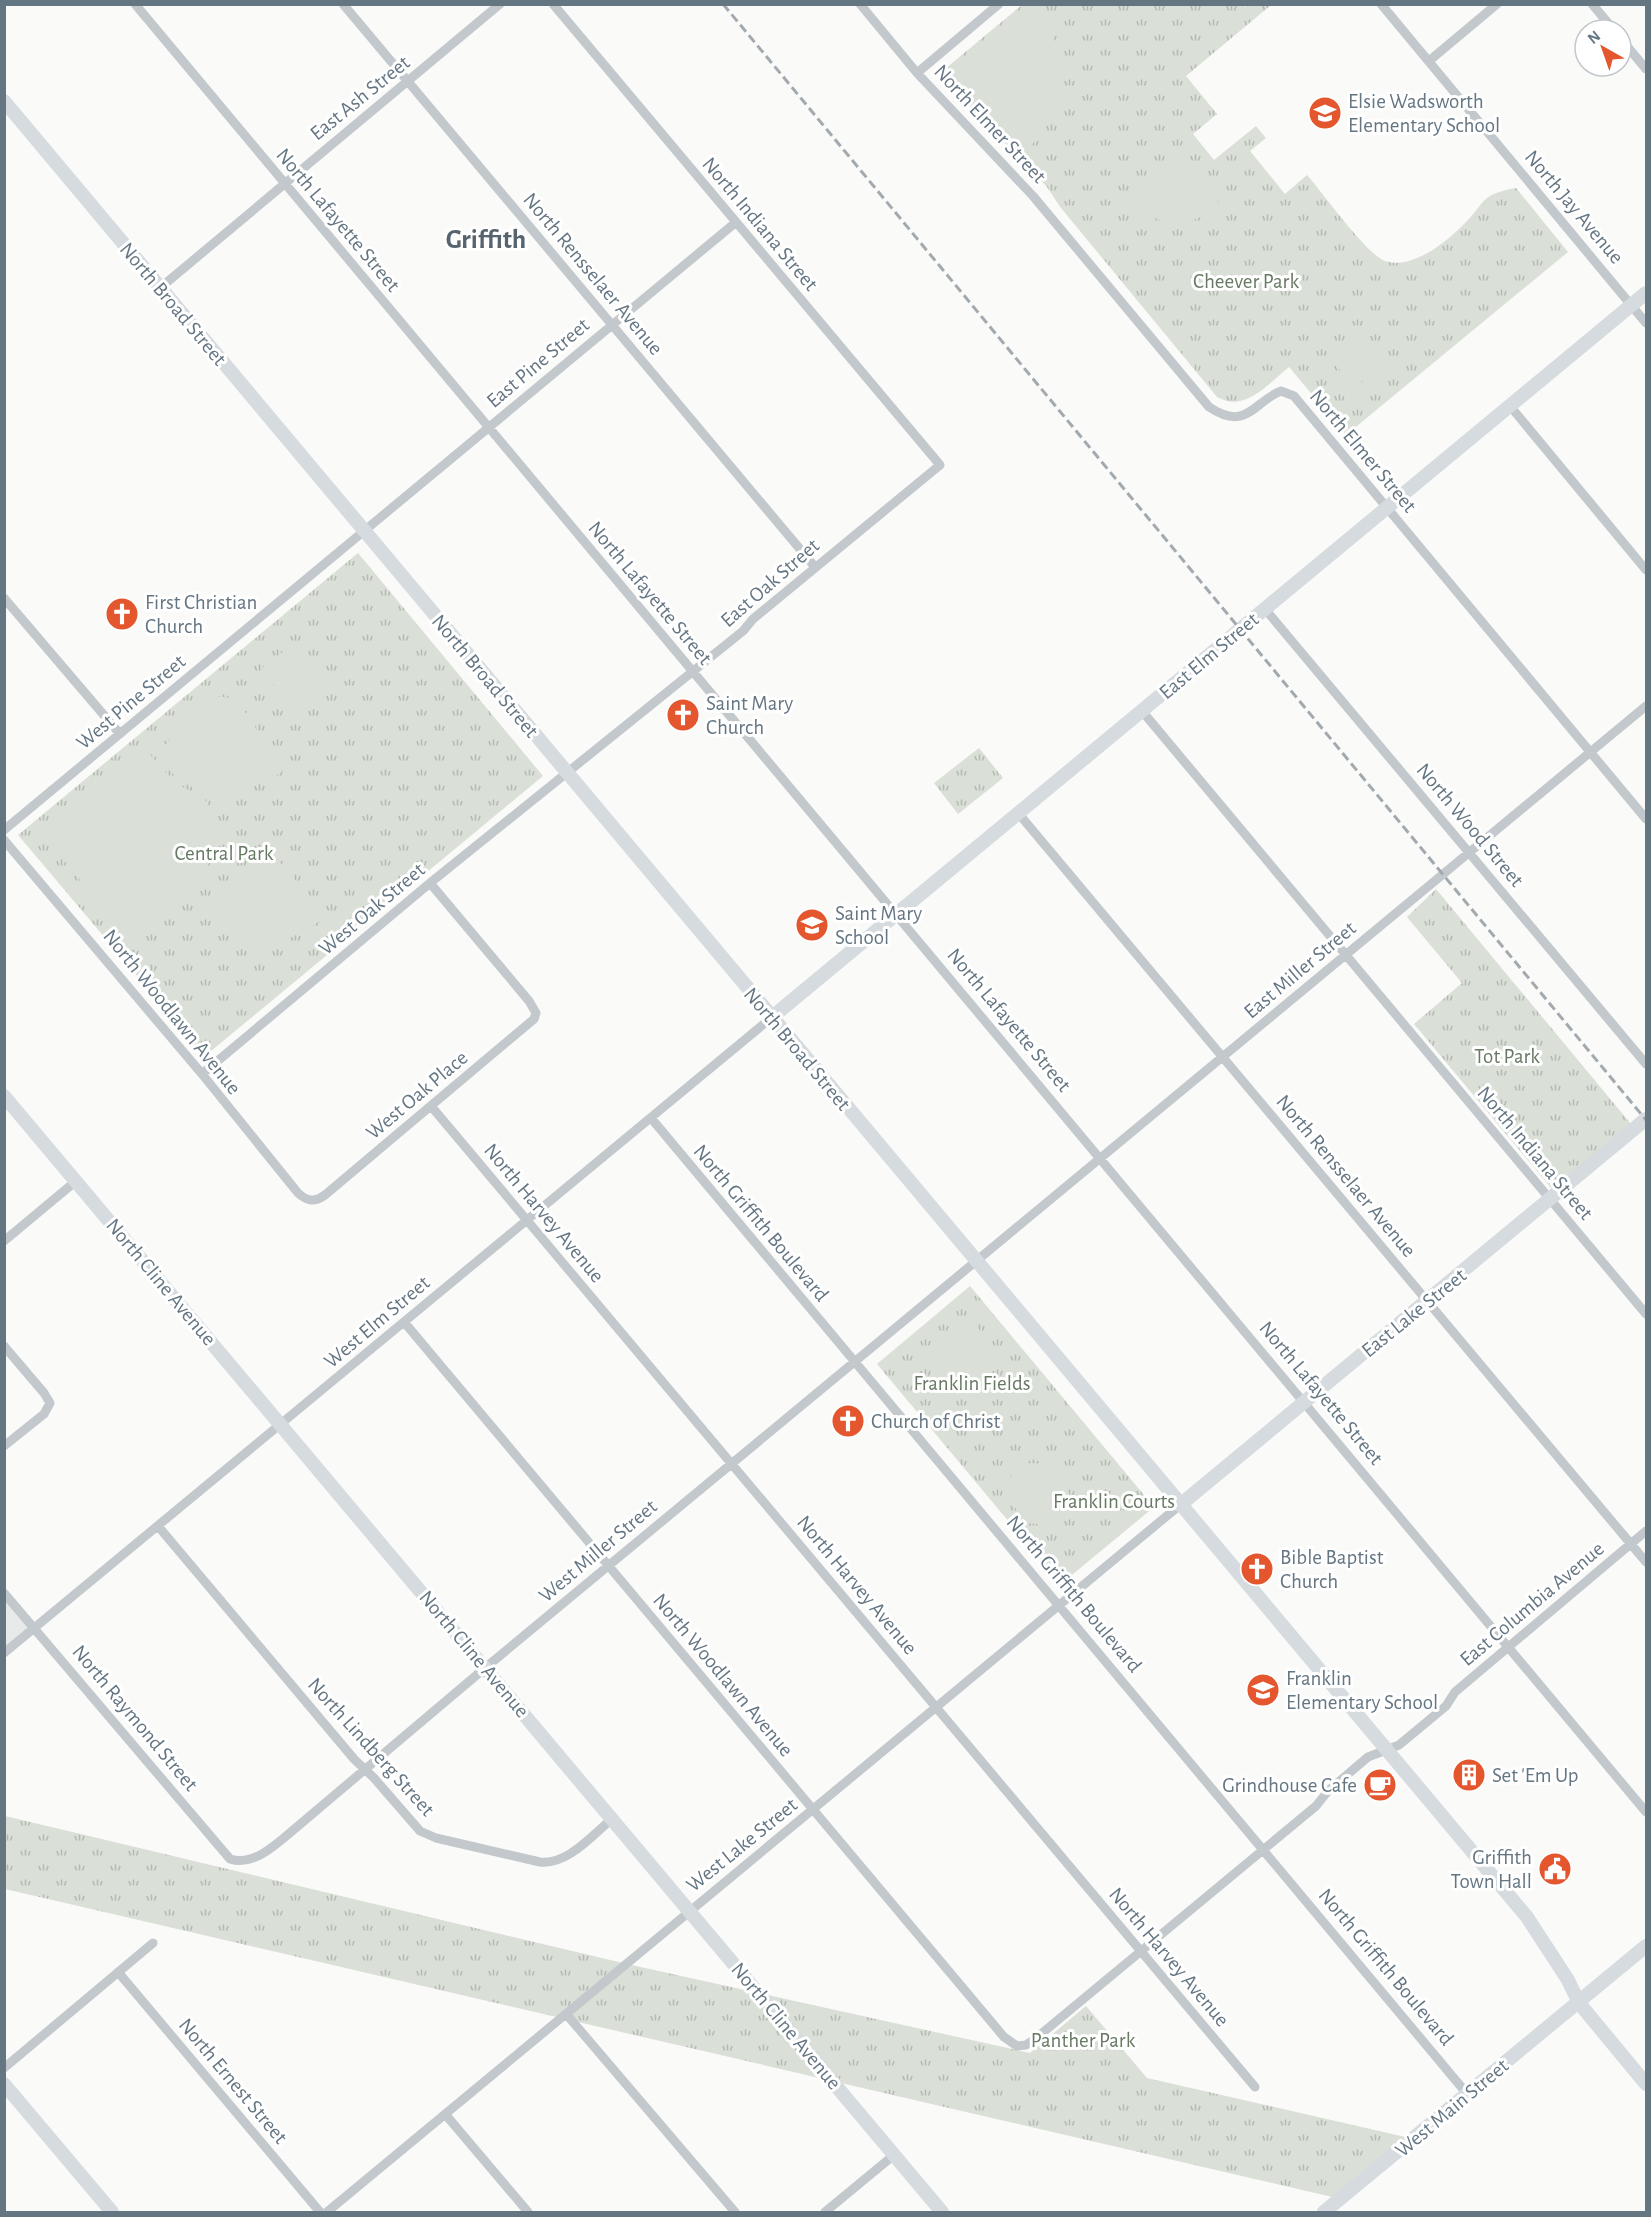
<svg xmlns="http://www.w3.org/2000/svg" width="1651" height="2217" font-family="'Alegreya Sans',sans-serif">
<defs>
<pattern id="grass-tufts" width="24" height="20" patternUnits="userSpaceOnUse" patternTransform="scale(1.5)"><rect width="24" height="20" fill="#dadfd7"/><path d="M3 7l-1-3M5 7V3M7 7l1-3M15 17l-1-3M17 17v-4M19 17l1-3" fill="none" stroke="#b4b9b4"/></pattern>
</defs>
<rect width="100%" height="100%" fill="#fafaf8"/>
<!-- built -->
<path fill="#e8e9e9" d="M 4,1592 L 35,1628 L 4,1653 Z"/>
<!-- grass -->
<path fill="url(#grass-tufts)" d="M 1243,4 L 1245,7 L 1248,5 L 1271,5 L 1186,76 L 1217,114 L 1193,134 L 1214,160 L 1256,126 L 1266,138 L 1250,151 L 1285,194 L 1307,175 C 1323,193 1366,254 1385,261 C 1411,270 1445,243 1462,226 C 1487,203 1477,195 1516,188 L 1568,252 L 1346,435 L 1289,367 C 1268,384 1245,413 1217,397 L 1061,208 L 1047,187 L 939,74 L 1022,5 Z
M 358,553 L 543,776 L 205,1056 L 18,835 Z
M 979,748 L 1003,778 L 958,814 L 934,783 Z
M 1436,889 L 1631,1124 L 1552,1189 L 1414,1024 L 1462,983 L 1407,917 Z
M 970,1286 L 1154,1507 L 1061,1584 L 877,1364 Z
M 5,1816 L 627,1964 L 1030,2053 L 1086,2006 L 1147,2078 L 1414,2139 L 1341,2199 L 5,1889 Z"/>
<!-- pitch -->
<path fill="#dadfd7" d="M 1030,4 C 1039,11 1047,23 1052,34 C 1074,79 1055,124 1021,156 L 952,79 L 955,68 L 979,49 L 977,47 Z
M 1173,156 L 1181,157 L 1220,204 C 1185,233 1155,229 1127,193 Z
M 1353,338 L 1356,342 L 1360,339 L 1386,371 L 1382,374 L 1385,378 L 1377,385 L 1374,381 L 1370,384 L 1344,352 L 1348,349 L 1345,345 Z
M 1338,351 L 1351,368 L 1343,374 L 1330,358 Z
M 1327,360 L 1341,376 L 1333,382 L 1319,366 Z
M 1356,374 L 1369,391 L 1361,397 L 1348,380 Z
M 1346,382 L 1359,399 L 1351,405 L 1338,389 Z
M 291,645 L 324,686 L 294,710 L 261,669 Z
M 214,696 L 233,698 L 250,718 L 282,772 C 229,803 198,804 155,756 L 194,713 Z
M 147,751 L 176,784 L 199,795 L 208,803 L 215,828 L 214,841 L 207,870 L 201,878 L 161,910 L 131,941 L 51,845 L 52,830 Z
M 262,858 L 277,859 L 297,882 L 321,920 C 282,950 244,951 210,912 L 239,877 Z
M 962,1319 L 972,1321 L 999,1353 L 981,1378 L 965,1382 L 952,1378 L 944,1373 L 929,1346 Z
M 1031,1463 C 1066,1464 1054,1478 1071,1496 L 1039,1524 L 1027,1523 L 1001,1490 C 1014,1477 1010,1469 1031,1463 Z"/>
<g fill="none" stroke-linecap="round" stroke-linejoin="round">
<!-- street -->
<path stroke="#c3c8cc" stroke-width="9" d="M 135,4 L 1646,1812
M 343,4 L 815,567
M 860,4 L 917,73 L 1033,196 L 1209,407 C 1247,432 1253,402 1281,391 L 1294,396 L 1646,819
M 1381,4 L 1646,323
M 1592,4 L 1614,30
M 1621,39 L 1646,69
M 1429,61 L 1497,4
M 917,73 L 999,4
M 160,288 L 500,4
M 1510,406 L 1646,570
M 4,598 L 120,734
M 1265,609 L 1646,1064
M 1142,711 L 1646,1314
M 1018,813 L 1646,1562
M 4,830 L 735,223
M 4,840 L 202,1074 L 298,1193 C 307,1201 314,1203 325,1195 L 534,1019 L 536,1013 L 529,1001 L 430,883
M 202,1074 L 430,883 L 743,631 L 753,619 L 940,465 L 553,4
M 431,1106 L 1255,2087
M 651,1118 L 1468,2095
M 4,1241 L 76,1181
M 404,1322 L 1004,2037 L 1017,2046 L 1026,2045 L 1035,2039 L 1316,1806 L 1328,1791 L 1368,1757 L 1399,1745 L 1446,1706 L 1455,1692 L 1646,1531
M 4,1346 L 44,1393 L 50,1403 L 44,1414 L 4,1446
M 158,1526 L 354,1759 L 374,1778 L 420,1831 L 436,1838 L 540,1862 C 568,1865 592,1835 612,1819
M 4,1593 L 230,1859 C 251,1866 270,1849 285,1837 L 485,1668 L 1646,706
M 4,1653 L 771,1018
M 118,1972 L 320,2212
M 567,2015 L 735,2212
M 4,2068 L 153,1943
M 445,2114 L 528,2212
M 327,2212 L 1180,1505
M 825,2212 L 894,2155"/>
<!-- secondary -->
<path stroke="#d6dbdf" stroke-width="14" d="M 4,101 L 1527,1917 L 1568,1980 L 1579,2003 L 1646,2084
M 771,1018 L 1646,293
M 4,1096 L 942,2212
M 1180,1505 L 1646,1119
M 4,2084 L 112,2212
M 1324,2212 L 1646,1946"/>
<!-- rail -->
<path stroke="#a2aab0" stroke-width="3" stroke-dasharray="9 4.5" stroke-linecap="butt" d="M 723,4 L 1646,1120"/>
</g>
<!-- icons -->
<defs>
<g id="school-disc" transform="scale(1.725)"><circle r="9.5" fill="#e4572e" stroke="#fff"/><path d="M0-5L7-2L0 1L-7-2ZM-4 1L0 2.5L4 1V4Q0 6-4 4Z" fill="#fff"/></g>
<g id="church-disc" transform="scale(1.725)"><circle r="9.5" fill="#e4572e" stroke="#fff"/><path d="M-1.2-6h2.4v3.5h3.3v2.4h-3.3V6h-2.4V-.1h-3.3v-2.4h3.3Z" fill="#fff"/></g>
<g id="building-disc" transform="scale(1.725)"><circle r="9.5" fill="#e4572e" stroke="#fff"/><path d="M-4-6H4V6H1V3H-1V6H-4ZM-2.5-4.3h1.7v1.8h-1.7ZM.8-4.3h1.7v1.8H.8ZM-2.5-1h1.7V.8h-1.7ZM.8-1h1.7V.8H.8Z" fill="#fff"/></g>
<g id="cafe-disc" transform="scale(1.725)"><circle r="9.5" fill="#e4572e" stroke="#fff"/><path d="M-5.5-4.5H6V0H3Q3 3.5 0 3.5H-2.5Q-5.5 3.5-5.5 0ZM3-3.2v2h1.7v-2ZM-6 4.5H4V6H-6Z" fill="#fff"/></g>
<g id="civic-disc" transform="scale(1.725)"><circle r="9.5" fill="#e4572e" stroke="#fff"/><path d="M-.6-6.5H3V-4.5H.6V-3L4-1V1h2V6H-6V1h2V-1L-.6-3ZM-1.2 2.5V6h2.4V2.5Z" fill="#fff"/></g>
</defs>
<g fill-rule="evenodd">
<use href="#school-disc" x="1325" y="113"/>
<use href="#church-disc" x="122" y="614"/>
<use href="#church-disc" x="683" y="715"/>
<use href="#school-disc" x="812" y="925"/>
<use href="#church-disc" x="848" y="1421"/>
<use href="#church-disc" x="1257" y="1569"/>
<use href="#school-disc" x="1263" y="1690"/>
<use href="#building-disc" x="1469" y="1775"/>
<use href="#cafe-disc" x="1380" y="1785"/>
<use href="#civic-disc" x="1555" y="1869"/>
</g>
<g text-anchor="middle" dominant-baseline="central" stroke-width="6" stroke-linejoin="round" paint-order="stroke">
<!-- street labels -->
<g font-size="21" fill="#657683" stroke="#fff">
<text transform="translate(360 98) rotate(-39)">East Ash Street</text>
<text transform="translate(990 124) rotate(47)">North Elmer Street</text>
<text transform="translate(1574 207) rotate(50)">North Jay Avenue</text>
<text transform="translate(338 220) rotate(50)">North Lafayette Street</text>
<text transform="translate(760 224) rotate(50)">North Indiana Street</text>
<text transform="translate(593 274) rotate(50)">North Rensselaer Avenue</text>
<text transform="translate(173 304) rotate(50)">North Broad Street</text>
<text transform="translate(538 363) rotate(-40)">East Pine Street</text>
<text transform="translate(1363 451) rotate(50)">North Elmer Street</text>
<text transform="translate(770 583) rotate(-41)">East Oak Street</text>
<text transform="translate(650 593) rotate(50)">North Lafayette Street</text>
<text transform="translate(1209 656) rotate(-40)">East Elm Street</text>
<text transform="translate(485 676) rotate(50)">North Broad Street</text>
<text transform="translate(131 702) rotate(-40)">West Pine Street</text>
<text transform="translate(1470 825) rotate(50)">North Wood Street</text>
<text transform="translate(372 909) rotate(-40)">West Oak Street</text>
<text transform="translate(1300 970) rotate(-40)">East Miller Street</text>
<text transform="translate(172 1012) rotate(51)">North Woodlawn Avenue</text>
<text transform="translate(1009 1020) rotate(50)">North Lafayette Street</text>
<text transform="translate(797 1049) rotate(50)">North Broad Street</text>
<text transform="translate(417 1095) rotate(-40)">West Oak Place</text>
<text transform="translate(1535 1153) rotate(50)">North Indiana Street</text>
<text transform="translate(1346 1176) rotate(50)">North Rensselaer Avenue</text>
<text transform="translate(544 1213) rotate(50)">North Harvey Avenue</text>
<text transform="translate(761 1223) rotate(50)">North Griffith Boulevard</text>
<text transform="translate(161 1282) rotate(50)">North Cline Avenue</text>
<text transform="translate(1414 1313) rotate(-39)">East Lake Street</text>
<text transform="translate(377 1322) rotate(-40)">West Elm Street</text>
<text transform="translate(1321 1393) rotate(50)">North Lafayette Street</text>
<text transform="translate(598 1551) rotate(-40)">West Miller Street</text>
<text transform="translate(857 1585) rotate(50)">North Harvey Avenue</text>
<text transform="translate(1074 1594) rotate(50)">North Griffith Boulevard</text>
<text transform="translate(1532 1604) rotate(-40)">East Columbia Avenue</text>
<text transform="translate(474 1654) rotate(50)">North Cline Avenue</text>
<text transform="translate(723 1675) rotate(50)">North Woodlawn Avenue</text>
<text transform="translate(135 1718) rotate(50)">North Raymond Street</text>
<text transform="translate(371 1747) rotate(48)">North Lindberg Street</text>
<text transform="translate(742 1845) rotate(-39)">West Lake Street</text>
<text transform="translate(1169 1957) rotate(50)">North Harvey Avenue</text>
<text transform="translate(1386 1967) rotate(50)">North Griffith Boulevard</text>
<text transform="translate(786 2026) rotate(50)">North Cline Avenue</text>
<text transform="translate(233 2081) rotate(50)">North Ernest Street</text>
<text transform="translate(1452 2108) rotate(-40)">West Main Street</text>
</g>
<!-- poi labels -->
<g font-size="21" fill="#657683" stroke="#fff" text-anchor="start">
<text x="1348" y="101">Elsie Wadsworth<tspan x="1348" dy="24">Elementary School</tspan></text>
<text x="145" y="602">First Christian<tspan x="145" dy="24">Church</tspan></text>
<text x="706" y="703">Saint Mary<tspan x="706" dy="24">Church</tspan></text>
<text x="835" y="913">Saint Mary<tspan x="835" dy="24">School</tspan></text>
<text x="871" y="1421">Church of Christ</text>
<text x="1280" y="1557">Bible Baptist<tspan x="1280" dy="24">Church</tspan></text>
<text x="1286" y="1678">Franklin<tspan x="1286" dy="24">Elementary School</tspan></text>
<text x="1492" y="1775">Set 'Em Up</text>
<text x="1357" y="1785" text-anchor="end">Grindhouse Cafe</text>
<text x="1532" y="1857" text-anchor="end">Griffith<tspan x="1532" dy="24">Town Hall</tspan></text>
</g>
<!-- park labels -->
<g font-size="21" fill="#687a64" stroke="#fff">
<text x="1246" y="281">Cheever Park</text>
<text x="224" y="853">Central Park</text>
<text x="1507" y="1056">Tot Park</text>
<text x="972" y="1383">Franklin Fields</text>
<text x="1114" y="1501">Franklin Courts</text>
<text x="1083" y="2040">Panther Park</text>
</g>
<!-- district labels -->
<g font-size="27" font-weight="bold" fill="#57646e" stroke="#fff">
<text x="486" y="239">Griffith</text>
</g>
</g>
<!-- border -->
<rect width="1651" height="2217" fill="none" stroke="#657683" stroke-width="12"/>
<!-- north arrow -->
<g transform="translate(1603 48) rotate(320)"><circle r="28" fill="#ffffff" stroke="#c1c8cd" stroke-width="1.5"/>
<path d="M0-4.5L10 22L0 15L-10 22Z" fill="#e4572e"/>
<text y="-9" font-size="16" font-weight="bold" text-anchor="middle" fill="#657683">N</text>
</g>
</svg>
